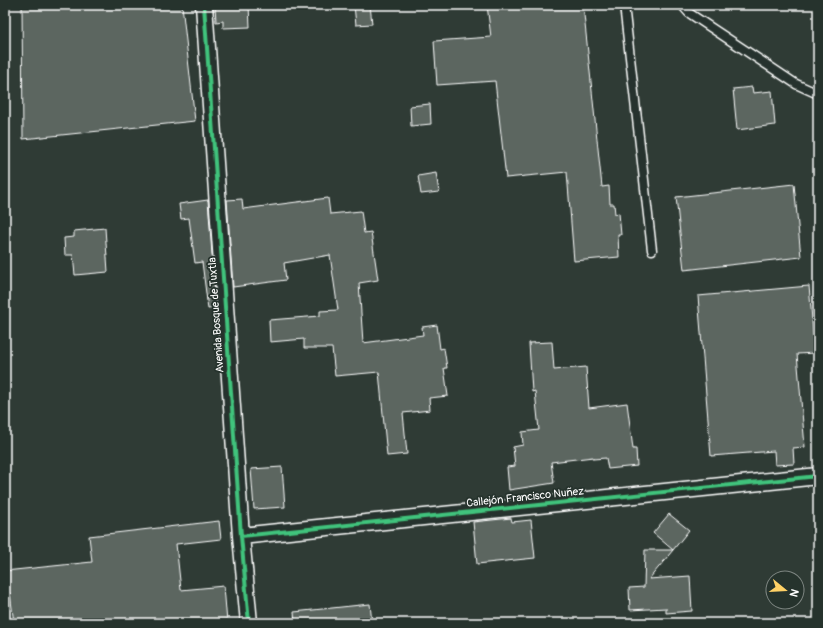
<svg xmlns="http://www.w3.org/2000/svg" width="823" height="628" font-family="Pangolin,sans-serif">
<rect width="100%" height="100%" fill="#2f3b35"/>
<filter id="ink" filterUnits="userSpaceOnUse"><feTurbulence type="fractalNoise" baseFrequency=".025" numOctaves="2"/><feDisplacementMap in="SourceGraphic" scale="8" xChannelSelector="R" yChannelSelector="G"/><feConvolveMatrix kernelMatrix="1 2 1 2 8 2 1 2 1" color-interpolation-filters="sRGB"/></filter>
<g filter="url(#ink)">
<!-- building -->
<path fill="#5b6661" stroke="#fff" d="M 22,5 L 182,5 L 195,121 L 23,139 Z
M 215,5 L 249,5 L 250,27 L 223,28 L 223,21 L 216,22 Z
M 354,5 L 370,5 L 372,24 L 356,25 Z
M 487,5 L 583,5 L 602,187 L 609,186 L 610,204 L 614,204 L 615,214 L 619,213 L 621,235 L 618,235 L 619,257 L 574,261 L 567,172 L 506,178 L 495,81 L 437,85 L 434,41 L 491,37 Z
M 752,87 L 753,93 L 772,91 L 775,125 L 737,130 L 733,89 Z
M 430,104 L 431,124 L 411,126 L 410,106 Z
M 436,173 L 439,192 L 421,194 L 418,176 Z
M 794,184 L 801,257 L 684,270 L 676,197 Z
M 328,198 L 330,214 L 361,211 L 364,233 L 371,232 L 378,280 L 359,283 L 363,343 L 423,335 L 422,327 L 437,325 L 440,349 L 444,348 L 447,368 L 444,368 L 448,396 L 429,398 L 430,410 L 403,413 L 407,454 L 387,456 L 379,372 L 335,376 L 332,348 L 304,348 L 304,339 L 270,342 L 269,320 L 320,316 L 320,311 L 338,310 L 330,255 L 284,263 L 286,280 L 233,287 L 227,200 L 242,199 L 243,209 Z
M 208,200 L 216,308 L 208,309 L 202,262 L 195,263 L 189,218 L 181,219 L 179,204 Z
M 105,228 L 108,272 L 75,275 L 73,255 L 65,255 L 64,238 L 74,237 L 74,231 Z
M 809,286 L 815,353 L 797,354 L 805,447 L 793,448 L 794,464 L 775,465 L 774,451 L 711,456 L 698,296 Z
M 552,342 L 554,370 L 586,367 L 589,408 L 627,403 L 633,449 L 636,449 L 637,466 L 608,469 L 606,458 L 593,459 L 593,457 L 551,462 L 554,483 L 509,490 L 507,467 L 515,466 L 513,447 L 523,445 L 522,432 L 539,430 L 535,391 L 532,392 L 529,343 Z
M 282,467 L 285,507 L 254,509 L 251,469 Z
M 669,514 L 689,530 L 673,550 L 653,533 Z
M 511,518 L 512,522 L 531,520 L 535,558 L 477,564 L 473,522 Z
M 219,521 L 221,539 L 176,544 L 181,590 L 224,586 L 227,623 L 112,623 L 112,619 L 82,623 L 14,623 L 10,593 L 5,594 L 5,571 L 92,562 L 89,536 Z
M 645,550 L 673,550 L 649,579 L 690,576 L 692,611 L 666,613 L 666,608 L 630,610 L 629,588 L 644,587 Z
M 370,604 L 372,623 L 295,623 L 294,612 Z"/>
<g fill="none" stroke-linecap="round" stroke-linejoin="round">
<!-- service casing -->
<g stroke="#fff" stroke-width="11">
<path id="service" d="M 624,5 L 652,250
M 682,5 L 689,13 L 796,84 L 818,94"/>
</g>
<!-- minor casing -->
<g stroke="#fff" stroke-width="19">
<path id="minor" d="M 204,5 L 241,536 L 249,623
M 241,536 L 818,476"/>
</g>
<!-- service -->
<use href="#service" stroke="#26332d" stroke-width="8"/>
<!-- minor -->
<use href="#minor" stroke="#26332d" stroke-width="16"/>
<!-- cycleway casing -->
<g stroke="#26332d" stroke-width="6">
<path id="cycleway" d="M 204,5 L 241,536 L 249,623
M 241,536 L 818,476"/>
</g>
<!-- cycleway -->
<use href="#cycleway" stroke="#40c37c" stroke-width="4"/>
</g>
</g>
<g text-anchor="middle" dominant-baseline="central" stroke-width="3.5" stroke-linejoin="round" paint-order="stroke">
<!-- street labels -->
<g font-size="11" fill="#fff" stroke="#26332d">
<text transform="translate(216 315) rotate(-94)">Avenida Bosque de Tuxtla</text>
<text transform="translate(525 497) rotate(-6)">Callejón Francisco Nuñez</text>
</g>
</g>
<!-- margin -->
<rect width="823" height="628" fill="none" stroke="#26332d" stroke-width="20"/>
<rect x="10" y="10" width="803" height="608" fill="none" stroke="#fff" stroke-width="1.5" filter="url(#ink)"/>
<!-- north arrow -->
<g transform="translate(785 590) rotate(108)"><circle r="19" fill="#26332d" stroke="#7d8581"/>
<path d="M0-3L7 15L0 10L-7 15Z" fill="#ffd166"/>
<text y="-6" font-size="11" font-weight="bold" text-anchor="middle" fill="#ffffff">N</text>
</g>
</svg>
